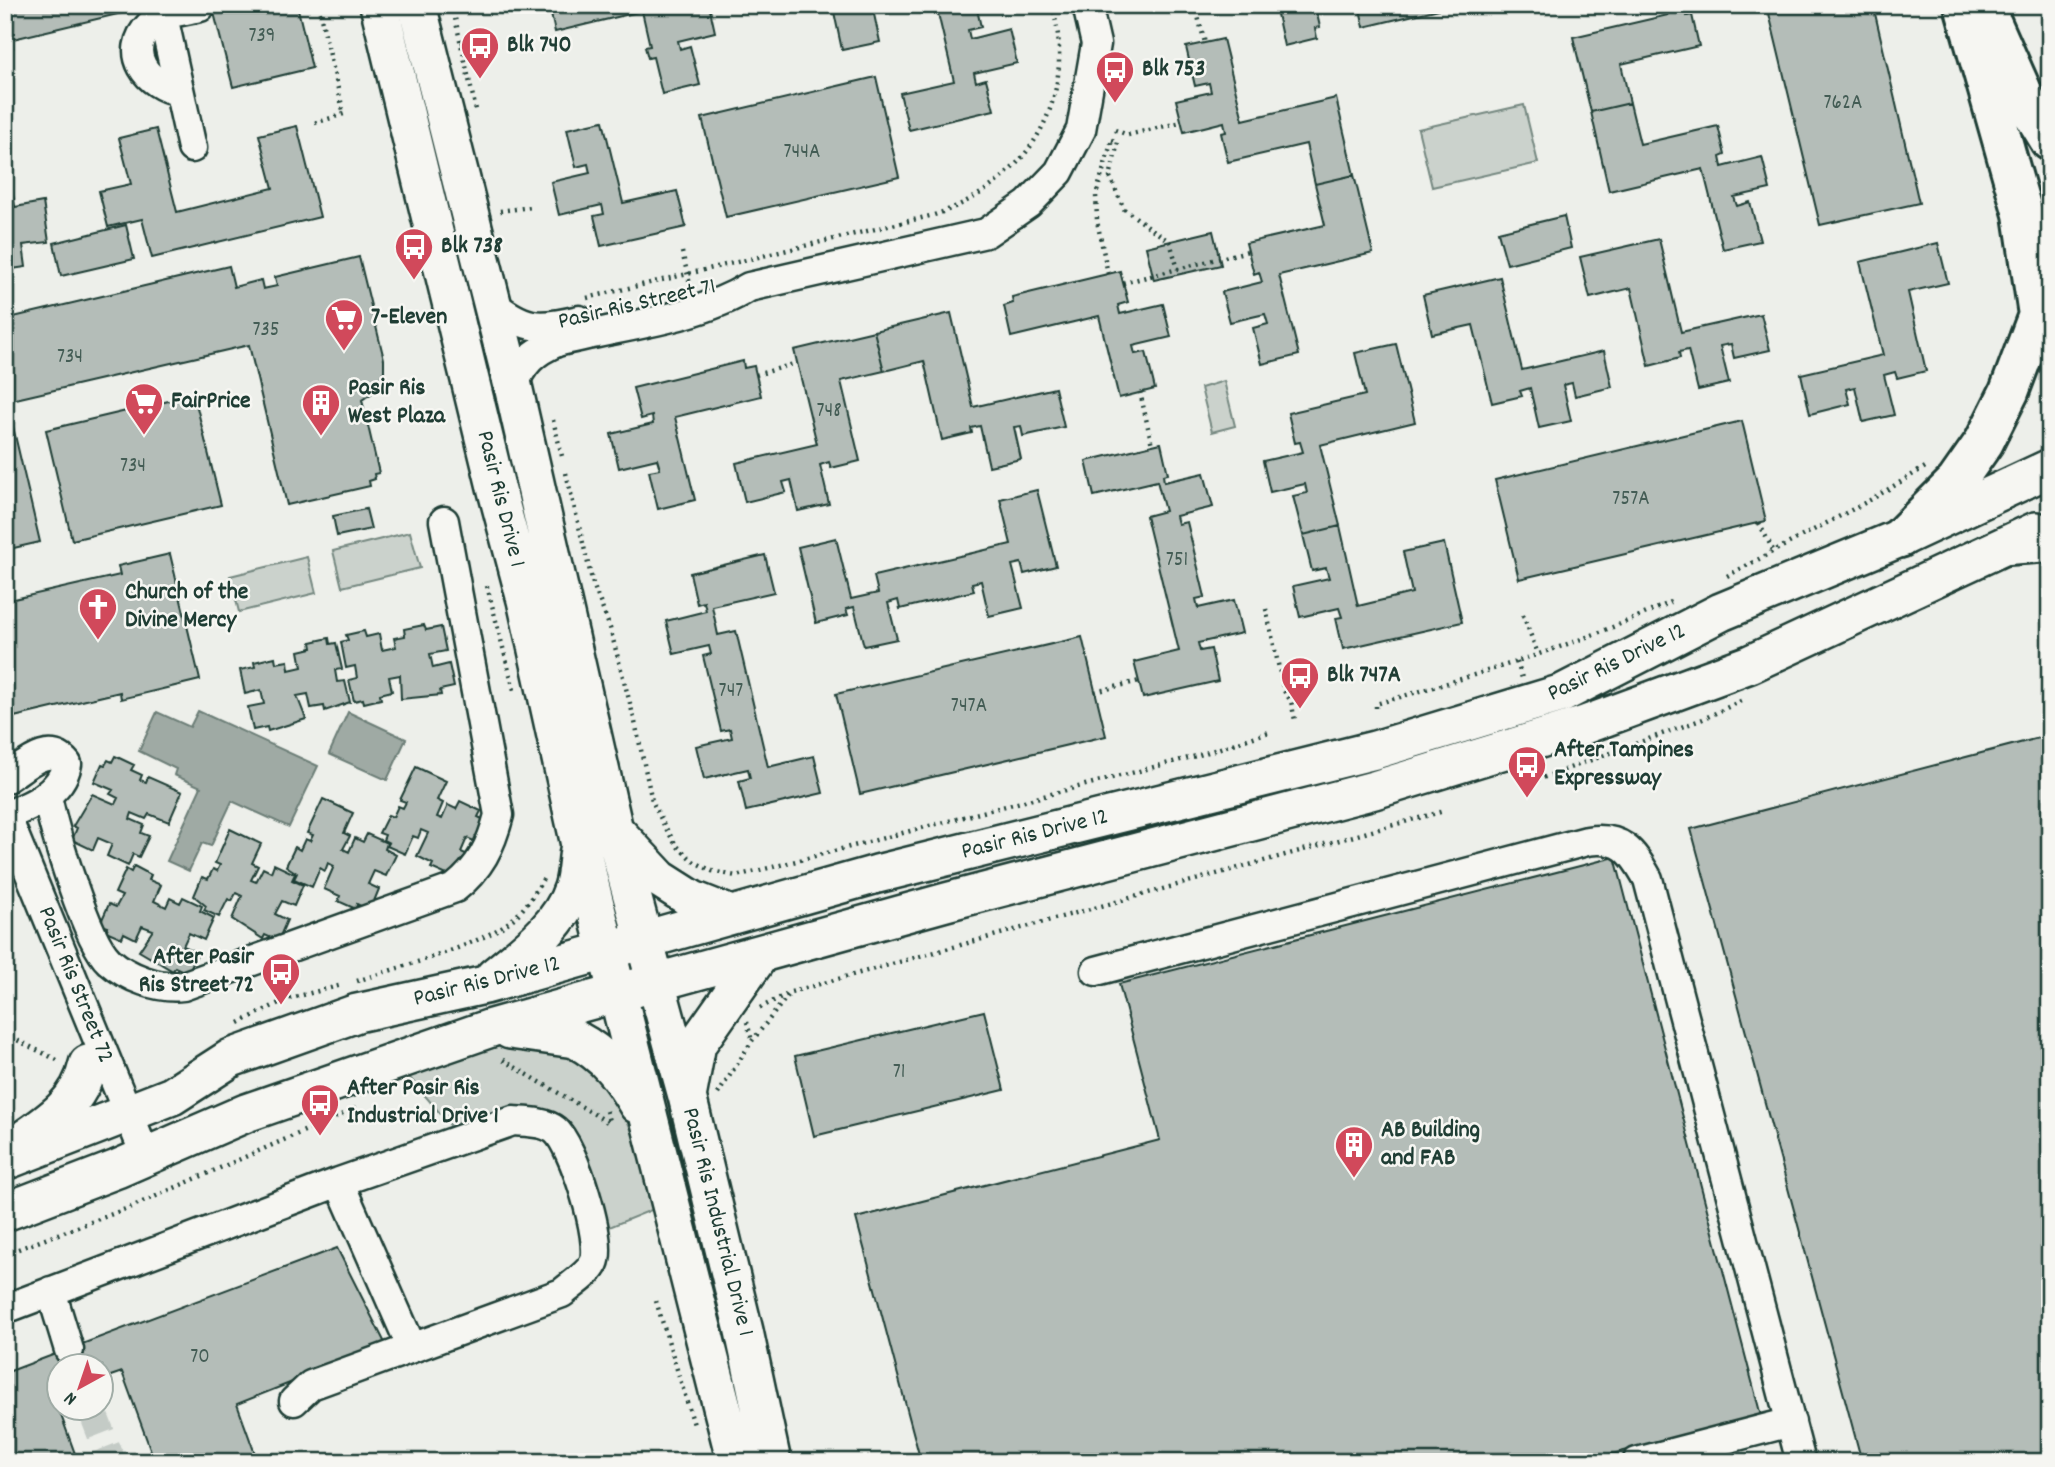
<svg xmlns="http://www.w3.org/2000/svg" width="2055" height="1467" font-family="Dekko,sans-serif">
<rect width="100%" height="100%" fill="#edefea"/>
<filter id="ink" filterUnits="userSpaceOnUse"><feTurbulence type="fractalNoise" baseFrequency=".0143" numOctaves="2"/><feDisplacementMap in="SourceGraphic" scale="14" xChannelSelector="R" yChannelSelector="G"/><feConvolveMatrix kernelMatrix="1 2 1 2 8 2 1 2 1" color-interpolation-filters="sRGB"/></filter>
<g filter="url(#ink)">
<!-- green -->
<path fill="#cbd2cc" stroke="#758880" stroke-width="2" d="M 1524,105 L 1538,163 L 1432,187 L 1418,129 Z
M 1224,381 L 1235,426 L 1212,432 L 1201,388 Z
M 410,532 L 420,568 L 342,587 L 333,551 Z
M 307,557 L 316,593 L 239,612 L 230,576 Z
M 501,1036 C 521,1038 546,1037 565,1043 C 611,1058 646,1164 659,1207 L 602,1230 L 553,1124 L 456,1132 L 403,1070 Z"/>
<!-- water -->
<path fill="#9faaa4" stroke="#6c7e77" stroke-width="2" d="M 198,711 L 318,766 L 289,827 L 232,801 L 211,846 L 202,843 L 189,871 L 167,861 L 201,787 L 174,775 L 176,769 L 139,751 L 157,712 L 190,727 Z
M 348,712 L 406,739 L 387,780 L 329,754 Z"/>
<!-- building -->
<path fill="#b4bdb8" stroke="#1f3d34" stroke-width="2" d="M 5,5 L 121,5 L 122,13 L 5,41 Z
M 212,5 L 297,5 L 312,68 L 233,87 Z
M 549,5 L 662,5 L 663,9 L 709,5 L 715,32 L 678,41 L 680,49 L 690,46 L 700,85 L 662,94 L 653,57 L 648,58 L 645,47 L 650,46 L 642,11 L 555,32 Z
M 804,5 L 827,5 L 805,10 Z
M 842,5 L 872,5 L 880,42 L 842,50 L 834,12 L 843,10 Z
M 936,5 L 976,5 L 981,27 L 968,30 L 970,39 L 1009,29 L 1017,63 L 974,73 L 976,82 L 986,79 L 994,110 L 909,130 L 900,93 L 954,81 Z
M 1275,5 L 1315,5 L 1320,27 L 1315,28 L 1317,38 L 1284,46 Z
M 1438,5 L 1439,9 L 1364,27 L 1359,5 Z
M 1666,5 L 1690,5 L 1684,7 L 1687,16 L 1692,15 L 1699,46 L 1621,64 L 1630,103 L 1591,112 L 1573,37 L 1668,15 Z
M 1767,5 L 1873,5 L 1919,203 L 1820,225 Z
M 1223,39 L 1243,120 L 1336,98 L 1354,175 L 1315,184 L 1306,144 L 1228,162 L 1221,133 L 1226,132 L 1224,122 L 1184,132 L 1176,100 L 1211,92 L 1209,83 L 1195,86 L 1186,47 Z
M 876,77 L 899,177 L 726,217 L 702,118 Z
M 1630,103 L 1640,144 L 1718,126 L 1725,155 L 1720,157 L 1722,167 L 1762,157 L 1770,189 L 1734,197 L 1737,206 L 1750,202 L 1760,241 L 1723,249 L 1703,169 L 1609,191 L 1591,112 Z
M 603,121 L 623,203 L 677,191 L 686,227 L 601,246 L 594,216 L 604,214 L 602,205 L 559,215 L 551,182 L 590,173 L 588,164 L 576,167 L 567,129 Z
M 297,126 L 320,217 L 152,258 L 142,219 L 108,227 L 99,191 L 131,184 L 119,138 L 156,129 L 177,212 L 273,188 L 259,135 Z
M 7,160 L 15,207 L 43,202 L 49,242 L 23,245 L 26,267 L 5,270 Z
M 1354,175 L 1373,253 L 1279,275 L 1299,355 L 1262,364 L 1253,328 L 1268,324 L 1265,314 L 1230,322 L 1222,292 L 1262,282 L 1259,272 L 1254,274 L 1246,243 L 1325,225 L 1315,184 Z
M 1564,216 L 1571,248 L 1507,264 L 1498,232 Z
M 126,225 L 134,259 L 61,276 L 54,243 Z
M 1213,231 L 1221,265 L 1154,280 L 1146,247 Z
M 1659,239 L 1681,332 L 1761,314 L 1770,350 L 1734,358 L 1731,344 L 1720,346 L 1729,383 L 1698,390 L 1688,350 L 1679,352 L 1680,358 L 1649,366 L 1631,288 L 1590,298 L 1580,257 Z
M 1938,243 L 1948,283 L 1908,292 L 1926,371 L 1897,378 L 1895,372 L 1884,375 L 1894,415 L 1863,422 L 1855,387 L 1846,389 L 1850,404 L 1810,414 L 1801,374 L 1883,355 L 1860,262 Z
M 359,257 L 384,359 L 384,371 L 372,393 L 362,400 L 379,473 L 374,474 L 375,479 L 369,481 L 370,486 L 287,505 L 249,345 L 7,401 L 40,542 L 5,550 L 5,319 L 229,266 L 234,287 L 261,280 L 263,289 L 277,286 L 275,277 Z
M 1120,271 L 1128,302 L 1118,305 L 1120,314 L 1163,304 L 1171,337 L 1133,346 L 1135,354 L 1146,352 L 1155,389 L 1119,398 L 1099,316 L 1011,337 L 1004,306 L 1013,303 L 1012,297 Z
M 1500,277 L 1522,370 L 1604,351 L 1612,387 L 1575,396 L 1572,383 L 1563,385 L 1571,421 L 1539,428 L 1530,388 L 1520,391 L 1522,396 L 1492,403 L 1473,325 L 1432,334 L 1423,295 Z
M 951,313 L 973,407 L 1055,388 L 1064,427 L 1023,436 L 1021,426 L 1014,427 L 1021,459 L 989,466 L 980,426 L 971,428 L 972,433 L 942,440 L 924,361 L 884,371 L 874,331 Z
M 874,331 L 884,371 L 841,381 L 860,461 L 831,468 L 829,462 L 820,465 L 829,504 L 798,511 L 791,480 L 783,482 L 786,492 L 745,502 L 736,463 L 817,444 L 794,350 Z
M 1396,344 L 1415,422 L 1320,445 L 1340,526 L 1303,535 L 1293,496 L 1307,493 L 1305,484 L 1270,492 L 1263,461 L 1303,452 L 1300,442 L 1295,443 L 1288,413 L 1365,395 L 1355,353 Z
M 743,361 L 744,368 L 754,366 L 761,396 L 675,417 L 695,500 L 658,509 L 649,471 L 660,469 L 657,459 L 619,468 L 611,434 L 653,424 L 652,416 L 641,419 L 633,388 Z
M 194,395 L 221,505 L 72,540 L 46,430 Z
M 1742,421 L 1766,521 L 1519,579 L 1495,480 Z
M 1161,443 L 1168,474 L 1163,475 L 1164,482 L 1204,473 L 1213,507 L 1176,516 L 1178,524 L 1187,522 L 1205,597 L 1196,599 L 1198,608 L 1234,600 L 1242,633 L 1198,643 L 1200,651 L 1211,649 L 1218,681 L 1143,698 L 1134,662 L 1179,651 L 1146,516 L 1165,511 L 1157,481 L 1094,496 L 1086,461 Z
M 1037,490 L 1056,566 L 1024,574 L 1021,563 L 1012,565 L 1023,608 L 989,616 L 981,581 L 972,583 L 974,591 L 900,609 L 898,600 L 888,603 L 897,639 L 864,646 L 854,607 L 846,609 L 848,615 L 816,623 L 798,547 L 836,538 L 851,599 L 878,593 L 874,576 L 1011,544 L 1000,499 Z
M 366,509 L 371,529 L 337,536 L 333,516 Z
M 1340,526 L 1358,606 L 1412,593 L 1403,552 L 1444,543 L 1462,622 L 1343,649 L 1336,618 L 1342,617 L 1339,608 L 1300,617 L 1293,586 L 1329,578 L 1326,568 L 1312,571 L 1303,535 Z
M 170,554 L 200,680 L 121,699 L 120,692 L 14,717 L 5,681 L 5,601 L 120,575 L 118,566 Z
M 765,555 L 774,592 L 712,606 L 718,635 L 736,631 L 768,767 L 814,756 L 823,793 L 746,811 L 739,781 L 750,778 L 748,769 L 704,779 L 696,746 L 732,738 L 730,729 L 721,731 L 703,656 L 711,654 L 709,646 L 674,654 L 666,621 L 706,611 L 704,602 L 697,604 L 690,573 Z
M 424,625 L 426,630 L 441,627 L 446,651 L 430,654 L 433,668 L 449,664 L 454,687 L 440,690 L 441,695 L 401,699 L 400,675 L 389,677 L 392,691 L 380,694 L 381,699 L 364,703 L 363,699 L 354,701 L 349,680 L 357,678 L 355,666 L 346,668 L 341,642 L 348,640 L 346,635 L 364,631 L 366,637 L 379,634 L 382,650 L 396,647 L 394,638 L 405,636 L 404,629 Z
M 1082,637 L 1106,736 L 860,794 L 836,694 Z
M 329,638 L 330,644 L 336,643 L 342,669 L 335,670 L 337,682 L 345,681 L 350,702 L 325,711 L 324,706 L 311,708 L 308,694 L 297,696 L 306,719 L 268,731 L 267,727 L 253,730 L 248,707 L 264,704 L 261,690 L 245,694 L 240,670 L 255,667 L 254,662 L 275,657 L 276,663 L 288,661 L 289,670 L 302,667 L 299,651 L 312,648 L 311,642 Z
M 2050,735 L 2050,1462 L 1862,1462 L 1691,829 Z
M 115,756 L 134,765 L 131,770 L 142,775 L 140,780 L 146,782 L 148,777 L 182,792 L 169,822 L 149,814 L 146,819 L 132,813 L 130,819 L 144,825 L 141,833 L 149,836 L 139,857 L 133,854 L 128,866 L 107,856 L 112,844 L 98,838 L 93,850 L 72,840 L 77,828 L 73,826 L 92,794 L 115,804 L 118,798 L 110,794 L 113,790 L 94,782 L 102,764 L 105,765 L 108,760 L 112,762 Z
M 416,767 L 446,781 L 437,800 L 443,803 L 437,817 L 442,819 L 448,805 L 456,809 L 460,801 L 481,811 L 478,817 L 489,822 L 479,843 L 467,838 L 461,852 L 473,857 L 463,878 L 451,872 L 449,876 L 431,868 L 433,864 L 417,856 L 428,833 L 421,830 L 418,838 L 413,836 L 405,854 L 387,846 L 389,843 L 383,840 L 385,835 L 379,833 L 388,815 L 393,817 L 398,806 L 403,808 L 406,802 L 400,800 Z
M 323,799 L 353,813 L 344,833 L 350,836 L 343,849 L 349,852 L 355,838 L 363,842 L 367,834 L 387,843 L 385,849 L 396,855 L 386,876 L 374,871 L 368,884 L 379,889 L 370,911 L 357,904 L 356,909 L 338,901 L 340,896 L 324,889 L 334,866 L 328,863 L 325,871 L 320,868 L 312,887 L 294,879 L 297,873 L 286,866 L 295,847 L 300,850 L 305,839 L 310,841 L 313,835 L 307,833 Z
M 230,829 L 261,844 L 252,863 L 258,866 L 251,880 L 256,882 L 263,868 L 271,872 L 274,864 L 295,874 L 292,880 L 303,885 L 294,906 L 282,901 L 275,914 L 287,920 L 278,941 L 265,935 L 263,939 L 232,919 L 242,896 L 236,893 L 232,901 L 228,899 L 219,917 L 204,910 L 206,906 L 194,896 L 202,877 L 208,879 L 213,869 L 217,871 L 220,865 L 215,863 Z
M 1615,857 L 1761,1416 L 1581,1462 L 921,1462 L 856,1218 L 1160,1140 L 1119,984 Z
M 134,866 L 151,875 L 149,880 L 161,885 L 154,901 L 166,907 L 170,898 L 180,903 L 183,897 L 202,906 L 200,911 L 214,918 L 204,940 L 189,933 L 183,946 L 198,952 L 188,973 L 175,967 L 173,971 L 139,951 L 153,930 L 142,926 L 136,939 L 124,933 L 122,938 L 106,931 L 108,927 L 100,924 L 109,904 L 116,907 L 122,896 L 115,893 L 126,869 L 131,872 Z
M 984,1011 L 1004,1090 L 814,1136 L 795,1056 Z
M 337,1248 L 386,1345 L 237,1404 L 258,1462 L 155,1462 L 122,1372 L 102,1379 L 102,1366 L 60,1366 L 60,1394 L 54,1396 L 78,1462 L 5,1462 L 5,1373 Z"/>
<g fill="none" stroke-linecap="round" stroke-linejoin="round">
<!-- minor-tunnel -->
<path stroke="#c4cbc6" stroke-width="28" stroke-dasharray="28 14" stroke-linecap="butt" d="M 91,1408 L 112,1462"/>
<!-- minor casing -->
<g stroke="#1f3d34" stroke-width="33">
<path id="minor" d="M 154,5 L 163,16 L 192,148
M 179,91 C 148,86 122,53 150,25 C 162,12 184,11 200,7
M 490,302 C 524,329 537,330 579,320
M 513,386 C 523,363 533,352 557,342 C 618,326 696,320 749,287 L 986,233 L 1028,204 L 1059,172 L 1081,130 L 1096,44 L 1087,5
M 5,779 C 24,767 49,741 67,764 C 61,794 30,806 5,816
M 47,796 C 54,830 86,940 109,961 C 128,978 159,989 183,986 L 455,888 C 480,868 491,846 499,815 L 444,521
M 5,813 L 146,1157
M 1096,971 L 1587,841 C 1621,836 1632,850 1648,879 L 1801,1462
M 339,1182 L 412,1348
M 51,1291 L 69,1350
M 5,1309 L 339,1182 L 513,1121 C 526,1122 544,1121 555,1130 C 573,1144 604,1242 594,1263 C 588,1275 572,1284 562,1293 L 311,1385 L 294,1401
M 1637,1462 L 1791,1422"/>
</g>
<!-- major casing -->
<g stroke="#1f3d34" stroke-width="42">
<path id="major" d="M 379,5 L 496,487 L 526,600 L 580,845 L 736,1462
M 417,5 L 513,386 L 614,830 L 687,1096 L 744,1331 L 772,1462
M 617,833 L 660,879 L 693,900 L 731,915
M 494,977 C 523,953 561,926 573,888 C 577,876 577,862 579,850
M 510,1030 L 575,1039 C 607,1056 620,1075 638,1105
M 688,1092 L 697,1044 L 759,956
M 20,1142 C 51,1121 80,1102 88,1064
M 5,1161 L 172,1096 L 231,1058 L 357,1013 L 485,985 L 877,874 L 1375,750 L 1563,693 L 1721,612 L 1900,538 L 2050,468
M 5,1212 L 117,1169 L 246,1113 L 491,1028 L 946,902 L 1374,790 L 1579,727 L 1750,664 L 2036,531"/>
</g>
<!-- highway casing -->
<g stroke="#1f3d34" stroke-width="44">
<path id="highway" d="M 1985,8 L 2028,105 L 2050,141
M 1900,538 L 1956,482 L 1984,442 L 2009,392 L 2038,315 L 2023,214 L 1964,5
M 2008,545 L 2050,542"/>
</g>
<!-- path -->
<path stroke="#1f3d34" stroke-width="4.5" stroke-dasharray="2 5" stroke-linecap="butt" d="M 452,5 L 476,110
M 1195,5 L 1205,43
M 461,44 L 493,35
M 5,48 L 16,46
M 315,123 L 344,114 L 318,5
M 1115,130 L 1128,135 L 1182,122
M 1112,140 L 1118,142 L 1110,177 L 1124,209 L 1170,242 L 1178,269
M 500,211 L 531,207
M 682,252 L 691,288
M 1108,274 L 1097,221 L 1096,195 L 1112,140
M 1123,283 L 1248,251
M 587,298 L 934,215 C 1027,184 1079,102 1052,5
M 756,375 L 797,363
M 1140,392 L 1152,445
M 553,420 L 563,460
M 566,473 L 593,584 L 610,628 L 635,722 L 652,801 L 664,825 L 676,845 L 693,861 L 712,871 L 736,876 L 777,866 L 1196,756 L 1272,731
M 1759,523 L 1774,552
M 1727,576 L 1872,499 L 1927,466
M 487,586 L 514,690
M 1266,609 L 1284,691 L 1291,701 L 1295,720
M 1523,615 L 1538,654
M 1517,662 L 1522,678
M 1095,692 L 1139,681
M 1376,708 L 1376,704 C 1476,675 1576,646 1671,602
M 1537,780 L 1703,719 L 1745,699
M 357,981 C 401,966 480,947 514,918 C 526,907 535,893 543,879
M 760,1008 L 791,992 L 1444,811
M 747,1022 L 752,1041
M 239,1023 L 287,999 L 342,985
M 5,1034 L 61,1062
M 503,1060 L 609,1123
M 718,1094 L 752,1041 L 790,993
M 606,1111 L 610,1124
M 5,1254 L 131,1207 L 359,1107
M 656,1301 L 695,1428"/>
<!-- minor -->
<use href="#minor" stroke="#f6f6f2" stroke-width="28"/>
<!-- major -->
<use href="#major" stroke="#f6f6f2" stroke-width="37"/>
<!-- highway -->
<use href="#highway" stroke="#f6f6f2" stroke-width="38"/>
</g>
</g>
<!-- icons -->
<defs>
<g id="bus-pin" transform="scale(2.0125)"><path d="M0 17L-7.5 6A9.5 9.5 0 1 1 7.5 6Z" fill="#d1495b" stroke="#f6f6f2"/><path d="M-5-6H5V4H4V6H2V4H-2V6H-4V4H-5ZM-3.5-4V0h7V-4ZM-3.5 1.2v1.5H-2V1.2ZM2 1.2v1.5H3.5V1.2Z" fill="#fff"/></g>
<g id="supermarket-pin" transform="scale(2.0125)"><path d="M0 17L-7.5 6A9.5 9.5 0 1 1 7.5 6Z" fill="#d1495b" stroke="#f6f6f2"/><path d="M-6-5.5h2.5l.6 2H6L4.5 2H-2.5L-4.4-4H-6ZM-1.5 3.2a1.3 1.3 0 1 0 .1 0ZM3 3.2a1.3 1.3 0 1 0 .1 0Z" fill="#fff"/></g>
<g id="building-pin" transform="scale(2.0125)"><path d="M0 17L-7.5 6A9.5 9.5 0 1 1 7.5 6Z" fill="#d1495b" stroke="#f6f6f2"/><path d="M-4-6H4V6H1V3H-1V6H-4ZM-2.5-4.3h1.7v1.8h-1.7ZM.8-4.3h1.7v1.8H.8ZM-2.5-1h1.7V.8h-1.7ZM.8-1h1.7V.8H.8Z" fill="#fff"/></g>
<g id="church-pin" transform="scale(2.0125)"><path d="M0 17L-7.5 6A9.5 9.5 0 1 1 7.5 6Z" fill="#d1495b" stroke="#f6f6f2"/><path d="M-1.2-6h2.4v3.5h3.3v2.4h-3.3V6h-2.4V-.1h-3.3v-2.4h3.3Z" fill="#fff"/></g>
</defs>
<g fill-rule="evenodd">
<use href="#bus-pin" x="480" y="46"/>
<use href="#bus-pin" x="1115" y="70"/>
<use href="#bus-pin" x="414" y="247"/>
<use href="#supermarket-pin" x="344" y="318"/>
<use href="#supermarket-pin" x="144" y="402"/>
<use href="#building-pin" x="321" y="403"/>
<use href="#church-pin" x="98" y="607"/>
<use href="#bus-pin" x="1300" y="676"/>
<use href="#bus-pin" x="1527" y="765"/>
<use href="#bus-pin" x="281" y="972"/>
<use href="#bus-pin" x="320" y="1103"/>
<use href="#building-pin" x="1354" y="1145"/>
</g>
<g text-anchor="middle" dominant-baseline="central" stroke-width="5" stroke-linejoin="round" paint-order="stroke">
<!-- number labels -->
<g font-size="21" fill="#445d55">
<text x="262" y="37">739</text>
<text x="1843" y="104">762A</text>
<text x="802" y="153">744A</text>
<text x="266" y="331">735</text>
<text x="70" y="358">734</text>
<text x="829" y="412">748</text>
<text x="133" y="467">734</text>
<text x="1631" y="500">757A</text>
<text x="1177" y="561">751</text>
<text x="731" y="692">747</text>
<text x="969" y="707">747A</text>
<text x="899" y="1073">71</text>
<text x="200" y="1358">70</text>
</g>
<!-- poi labels -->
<g font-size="24" font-weight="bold" fill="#1f3d34" stroke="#f6f6f2" text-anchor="start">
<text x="507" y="46">Blk 740</text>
<text x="1142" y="70">Blk 753</text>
<text x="441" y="247">Blk 738</text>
<text x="371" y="318">7-Eleven</text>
<text x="348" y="389">Pasir Ris<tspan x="348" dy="28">West Plaza</tspan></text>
<text x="171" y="402">FairPrice</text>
<text x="125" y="593">Church of the<tspan x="125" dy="28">Divine Mercy</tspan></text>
<text x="1327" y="676">Blk 747A</text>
<text x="1554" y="751">After Tampines<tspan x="1554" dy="28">Expressway</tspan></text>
<text x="254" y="958" text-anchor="end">After Pasir<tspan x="254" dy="28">Ris Street 72</tspan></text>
<text x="347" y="1089">After Pasir Ris<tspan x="347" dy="28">Industrial Drive 1</tspan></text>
<text x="1381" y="1131">AB Building<tspan x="1381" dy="28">and FAB</tspan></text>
</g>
<!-- street labels -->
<g font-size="24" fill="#1f3d34" stroke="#f6f6f2">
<text transform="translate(637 305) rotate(-13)">Pasir Ris Street 71</text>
<text transform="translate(500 499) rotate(76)">Pasir Ris Drive 1</text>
<text transform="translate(1617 663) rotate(-26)">Pasir Ris Drive 12</text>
<text transform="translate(1035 835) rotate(-14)">Pasir Ris Drive 12</text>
<text transform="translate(487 982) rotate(-14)">Pasir Ris Drive 12</text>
<text transform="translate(75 985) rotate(68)">Pasir Ris Street 72</text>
<text transform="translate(717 1222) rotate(76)">Pasir Ris Industrial Drive 1</text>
</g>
</g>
<!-- margin -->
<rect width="2055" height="1467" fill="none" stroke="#f6f6f2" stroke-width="28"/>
<rect x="14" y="14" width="2027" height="1439" fill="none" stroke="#1f3d34" stroke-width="2.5" filter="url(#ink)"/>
<!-- north arrow -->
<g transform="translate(80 1387) rotate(220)"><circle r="33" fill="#f6f6f2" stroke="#a0aca6" stroke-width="2"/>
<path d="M0-5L12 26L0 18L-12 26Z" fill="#d1495b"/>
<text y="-10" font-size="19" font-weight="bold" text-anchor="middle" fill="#1f3d34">N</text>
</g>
</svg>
